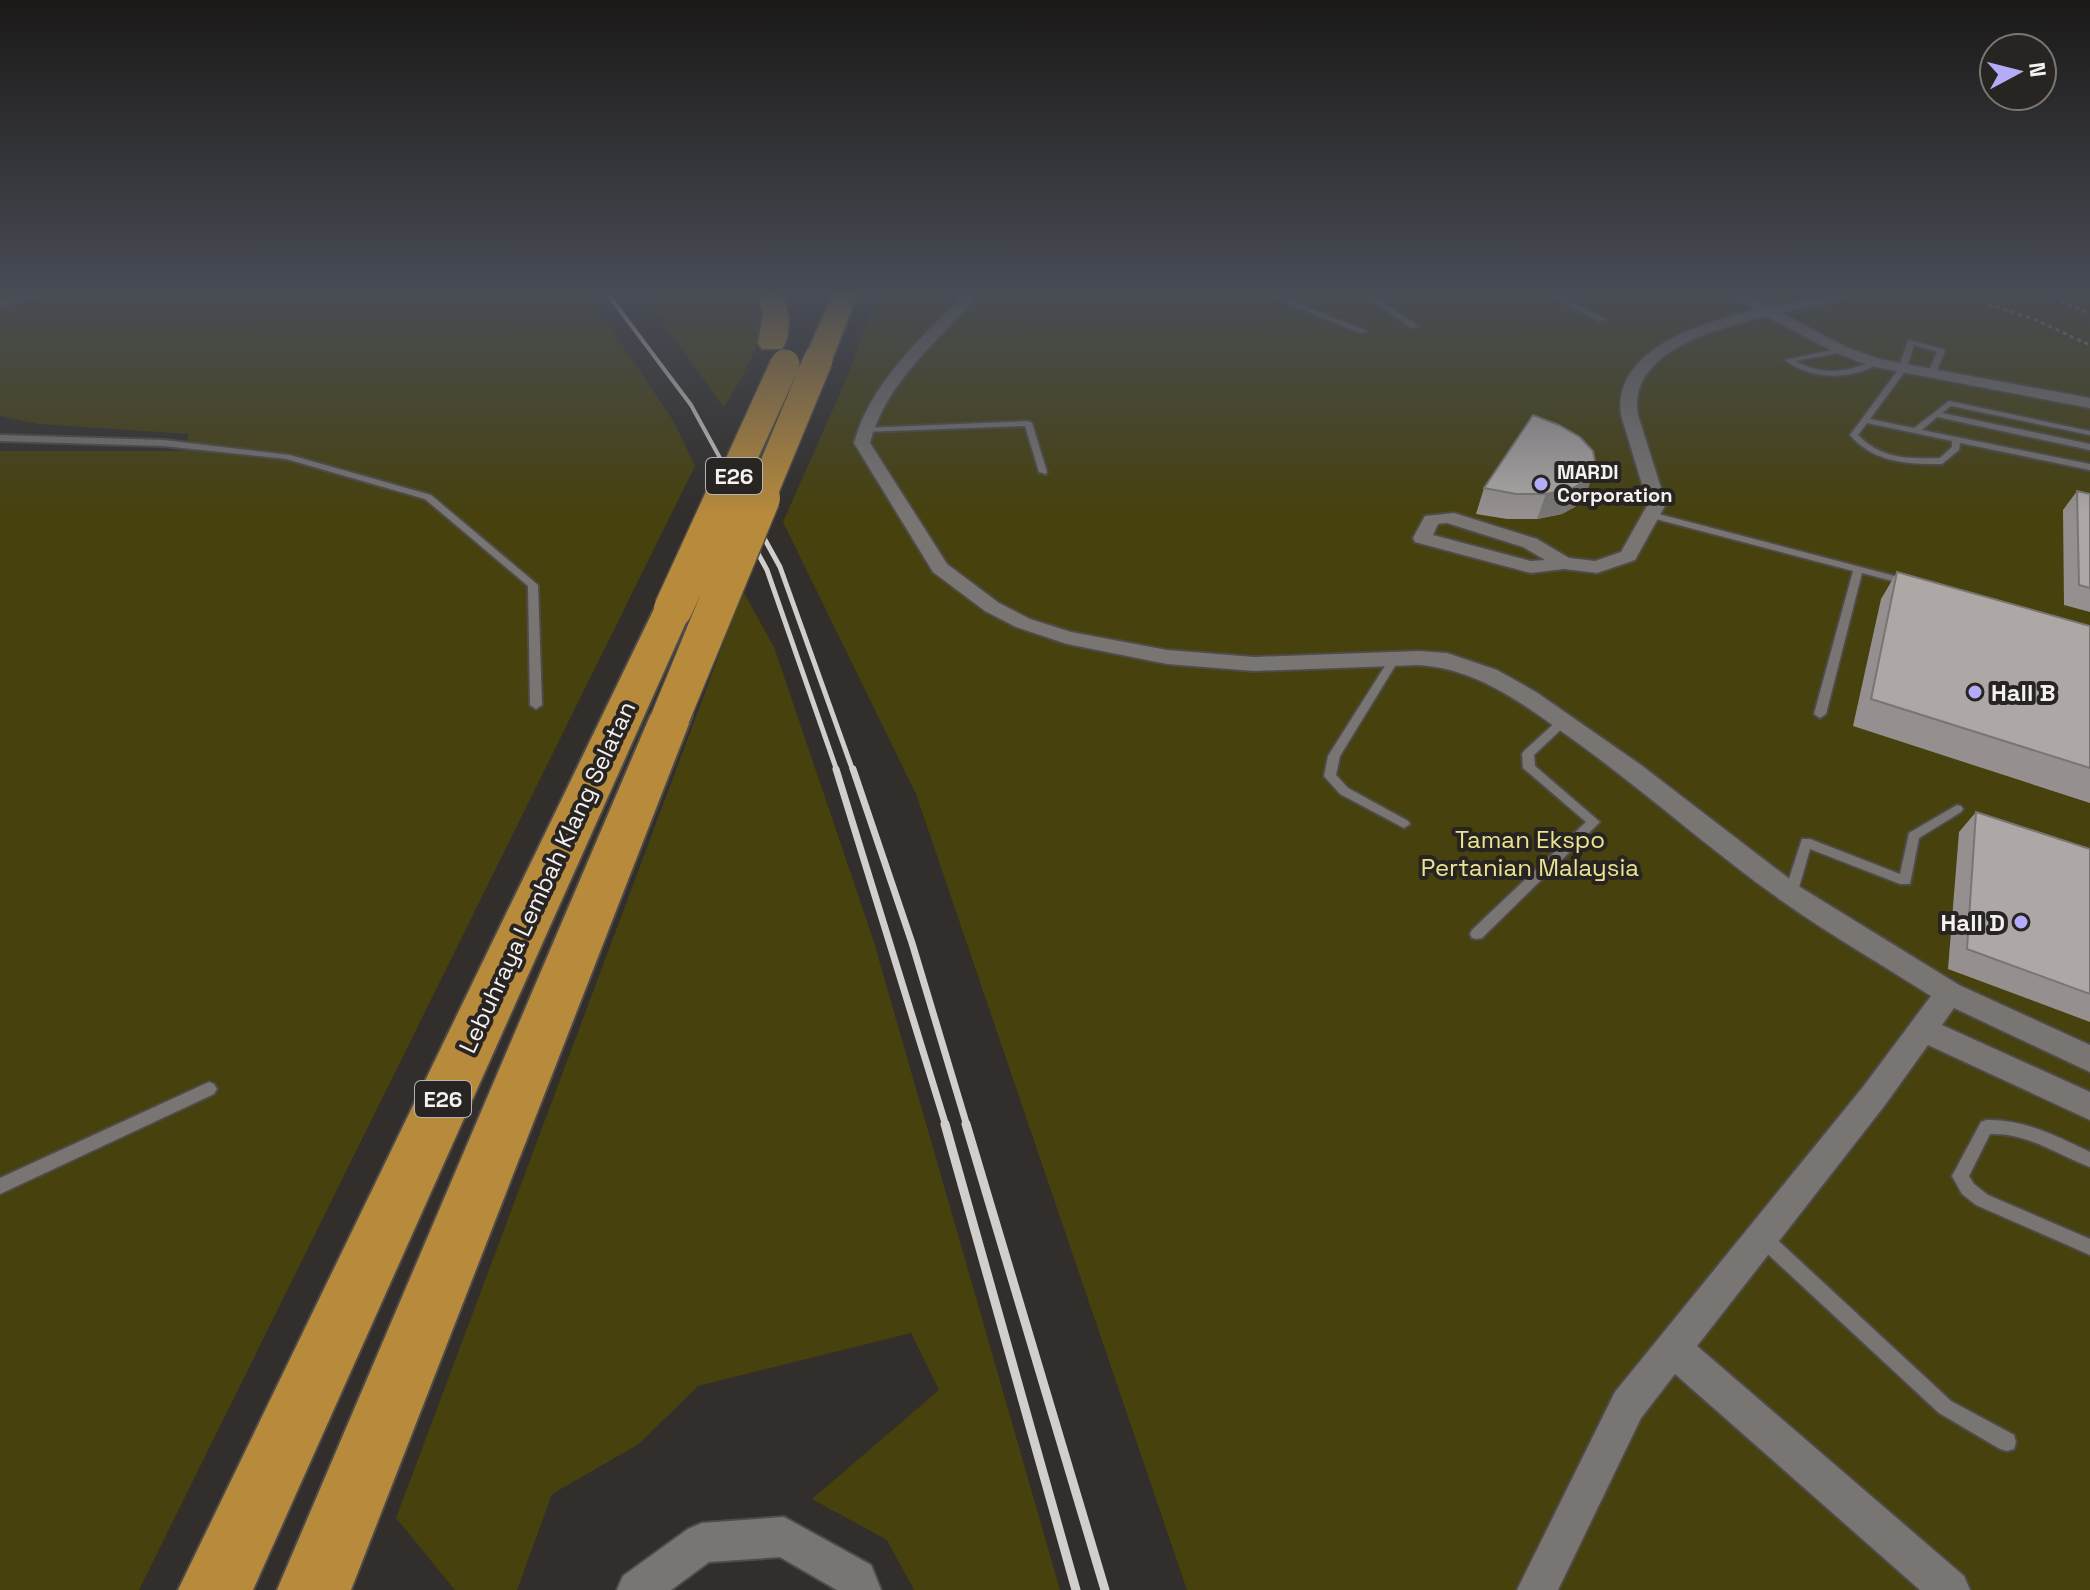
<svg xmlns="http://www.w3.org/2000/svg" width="2090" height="1590" font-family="'Space Grotesk',sans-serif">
<rect width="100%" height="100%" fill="#312e2b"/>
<!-- green -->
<path fill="#46410d" d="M 54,293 L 587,293 L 674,422 L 695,466 L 139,1590 L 0,1590 L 0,451 L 183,451 L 189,434 L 38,424 L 0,416 L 0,307 Z
M 636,293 L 751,293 C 777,330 742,374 724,408 L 652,306 Z
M 877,293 L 2090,293 L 2090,1590 L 1187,1590 L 916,794 L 783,522 L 849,373 Z
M 743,591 L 774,647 L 873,939 L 1060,1590 L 914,1590 L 887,1540 L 812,1499 L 939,1390 L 911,1333 L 698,1386 L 639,1444 L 552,1494 L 517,1590 L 455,1590 L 396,1518 Z"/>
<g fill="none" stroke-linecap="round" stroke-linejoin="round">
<!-- service casing -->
<g stroke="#4e4b49" stroke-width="4">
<path id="service" d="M 1263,293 L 1271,293 L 1367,331 L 1360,333 Z
M 1361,293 L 1368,293 L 1419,326 L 1412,328 Z
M 1544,293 L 1552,293 L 1606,319 L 1599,321 Z
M 1908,340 L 1944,349 L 1945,351 L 1935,375 L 1931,377 L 1927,375 L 1937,352 L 1914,345 L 1906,370 L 1870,419 L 1914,428 L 1949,401 L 2090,431 L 2090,435 L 1951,406 L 1942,413 L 2090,444 L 2090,450 L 1937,417 L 1922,430 L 2090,464 L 2090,470 L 1960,443 L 1959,450 L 1942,464 C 1907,464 1874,463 1850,435 L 1898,370 ZM 1867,423 L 1952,441 L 1952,447 L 1940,458 C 1909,459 1881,459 1858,435 Z
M 1841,348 L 1845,350 L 1844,352 L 1796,361 C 1822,377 1848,371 1875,361 L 1879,363 C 1852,381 1810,380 1785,360 Z
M 1028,421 L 1032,423 L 1047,472 L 1046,474 L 1039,472 L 1025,426 L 863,432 L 859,430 L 863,428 Z
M 0,435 L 164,440 L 290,455 L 431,495 L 538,585 L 542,705 L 536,709 L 530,705 L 528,586 L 425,499 L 286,459 L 164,446 L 0,441 Z
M 1651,512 L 1910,580 L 1912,582 L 1907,585 L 1862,573 L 1826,714 L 1820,718 L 1814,714 L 1853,571 L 1648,517 L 1648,513 Z
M 1395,655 L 1400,658 L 1340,756 L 1336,775 L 1348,788 L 1408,821 L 1410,824 L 1404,828 L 1340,794 L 1324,776 L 1328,756 L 1390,658 Z
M 1563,718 L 1569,722 L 1534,755 L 1535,766 L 1600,822 L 1482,938 L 1477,939 L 1472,938 L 1470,934 L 1472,930 L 1586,822 L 1523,768 L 1522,754 L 1524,751 L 1559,719 Z
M 1957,805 L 1961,806 L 1963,809 L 1961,812 L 1919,838 L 1910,884 L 1900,884 L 1810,849 L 1796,898 L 1786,898 L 1784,894 L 1802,839 L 1810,839 L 1900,874 L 1909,833 Z
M 209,1082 L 214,1084 L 217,1089 L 214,1094 L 0,1194 L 0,1178 Z
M 1986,1120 C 2024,1119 2056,1136 2090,1152 L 2090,1167 C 2056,1154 2028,1133 1990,1134 L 1969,1176 L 1974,1184 L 1988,1195 L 2090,1239 L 2090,1255 L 1976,1205 L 1962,1194 L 1952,1176 L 1981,1122 Z
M 1764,1231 L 1770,1233 L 1951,1401 L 2014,1435 L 2016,1442 L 2014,1449 L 2007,1451 L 2000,1449 L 1939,1413 L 1758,1245 L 1756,1239 L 1758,1233 Z"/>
</g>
<!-- minor casing -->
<g stroke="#4e4b49" stroke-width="4">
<path id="minor" d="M 965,293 L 979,293 C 940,341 886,380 870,443 L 947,564 L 999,603 L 1030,619 L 1071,632 L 1167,650 L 1254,657 L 1419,651 L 1447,653 L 1497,670 L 1536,692 L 1641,765 L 1800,887 L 1959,985 L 2090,1045 L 2090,1072 L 1954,1008 L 1942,1025 L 2090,1092 L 2090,1120 L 1928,1045 L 1885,1105 L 1697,1346 L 1964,1576 L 1970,1590 L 1920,1590 L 1675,1374 L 1641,1418 L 1558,1590 L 1517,1590 L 1615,1392 L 1863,1087 L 1931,996 C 1881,964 1830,935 1782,901 C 1711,851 1646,792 1575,741 C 1527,707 1480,669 1419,665 L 1254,671 L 1167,664 L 1067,644 L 1016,627 L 985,611 L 933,572 L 854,443 C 870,383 923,336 965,293 Z
M 1726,293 L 1743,293 L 1770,307 L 1847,293 L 1847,299 L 1781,313 L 1846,347 L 1879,359 L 2090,398 L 2090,408 L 1870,366 L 1836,353 L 1766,316 C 1719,328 1627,351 1638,415 L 1666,504 L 1635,560 L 1597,573 L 1564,569 L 1531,573 L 1415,542 L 1413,538 L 1425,516 L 1454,513 L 1537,539 L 1569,558 L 1595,561 L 1621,552 L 1648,504 L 1621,415 C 1612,348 1705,322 1755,310 ZM 1447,523 L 1523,547 L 1545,560 L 1531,561 L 1433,535 L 1438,524 Z
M 784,1517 L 871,1565 L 881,1590 L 837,1590 L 780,1557 L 709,1562 L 671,1590 L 617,1590 L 623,1576 L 688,1529 L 702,1523 Z"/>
</g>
<!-- primary casing -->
<g stroke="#4e4b49" stroke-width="4">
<path id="primary" d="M 0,293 L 40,293 L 37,298 L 0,307 Z"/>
</g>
<!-- motorway casing -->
<g stroke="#4e4b49" stroke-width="4">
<path id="motorway" d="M 757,293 L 783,293 C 788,311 793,332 782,349 L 762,349 L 758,343 L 763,314 Z
M 833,293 L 858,293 L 832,360 L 828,366 L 818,368 L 808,366 L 804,360 Z
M 673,598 L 686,601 L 692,609 L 253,1590 L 178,1590 L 654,609 L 660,601 Z
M 671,702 L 686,706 L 692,716 L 351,1590 L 277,1590 L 650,716 L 656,706 Z"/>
</g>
<!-- path -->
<path stroke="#908d8b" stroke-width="3" stroke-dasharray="4 4" stroke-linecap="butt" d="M 1958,293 L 2038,321 L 2090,345
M 2038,293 L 2090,313"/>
<!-- service -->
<use href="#service" fill="#797573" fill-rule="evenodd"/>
<!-- minor -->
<use href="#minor" fill="#797573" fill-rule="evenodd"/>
<!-- primary -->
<use href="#primary" fill="#9e8252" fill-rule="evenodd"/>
<!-- motorway -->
<use href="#motorway" fill="#b78a3c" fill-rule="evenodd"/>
<!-- rail-far3 -->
<path stroke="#d1cecc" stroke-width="4" d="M 607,293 L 691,405 L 743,500
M 711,466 L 730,500"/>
<!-- rail-far2 -->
<path stroke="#d1cecc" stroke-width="5" d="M 728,498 L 767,570 L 837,771
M 742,498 L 780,567 L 853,771"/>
<!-- rail-far1 -->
<path stroke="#d1cecc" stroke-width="7" d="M 836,769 L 946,1126
M 853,769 L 912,943 L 967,1126"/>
<!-- rail -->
<path stroke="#d1cecc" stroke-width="9" d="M 945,1124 L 1076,1590
M 966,1124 L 1105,1590"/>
<!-- motorway-bridge-far1 casing -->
<g stroke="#4e4b49" stroke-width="32" stroke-linecap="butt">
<path id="motorway-bridge-far1" d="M 723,500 L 785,364
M 760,500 L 818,360"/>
</g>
<!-- motorway-bridge casing -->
<g stroke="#4e4b49" stroke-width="41" stroke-linecap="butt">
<path id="motorway-bridge" d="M 673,609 L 724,498
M 671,716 L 761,498"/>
</g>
<!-- motorway-bridge-far1 -->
<use href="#motorway-bridge-far1" stroke="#b78a3c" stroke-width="29"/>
<!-- motorway-bridge -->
<use href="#motorway-bridge" stroke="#b78a3c" stroke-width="38"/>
</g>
<!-- wall -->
<path fill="#95908f" d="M 1596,466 L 1587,491 L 1580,504 L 1562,514 L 1537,519 L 1507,519 L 1476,514 L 1484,488 Z
M 2077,491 L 2090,494 L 2090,612 L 2064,605 L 2063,510 Z
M 1897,572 L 2090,626 L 2090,803 L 1853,726 L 1881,599 Z
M 1976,812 L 2090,849 L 2090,1022 L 1948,969 L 1959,832 Z"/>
<!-- shaded-wall -->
<path fill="#797574" d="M 1596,466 L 1587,491 L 1580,504 L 1562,514 L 1537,519 L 1546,494 Z"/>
<!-- building -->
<path fill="#ada7a6" stroke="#797574" stroke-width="2" d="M 1533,415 L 1559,425 L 1580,437 L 1593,451 L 1596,466 L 1589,479 L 1571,489 L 1546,494 L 1516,494 L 1484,488 Z
M 2077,491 L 2090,494 L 2090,588 L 2079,585 Z
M 1897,572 L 2090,626 L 2090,768 L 1871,699 Z
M 1976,812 L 2090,849 L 2090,994 L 1967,949 Z"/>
<!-- sky -->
<linearGradient id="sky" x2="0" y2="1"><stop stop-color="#1b1918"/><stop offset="0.57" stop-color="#484c55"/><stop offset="1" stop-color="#484c55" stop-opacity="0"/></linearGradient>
<rect width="2090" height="515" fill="url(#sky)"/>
<!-- markers -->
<g fill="#b4acf9" stroke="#272422" stroke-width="3">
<circle cx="1541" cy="484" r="8"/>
<circle cx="1975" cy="692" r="8"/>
<circle cx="2021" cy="922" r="8"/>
</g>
<g text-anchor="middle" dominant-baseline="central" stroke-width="8" stroke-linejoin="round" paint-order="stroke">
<!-- far-poi labels -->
<g font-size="20" font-weight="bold" fill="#f4f1f0" stroke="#272422" text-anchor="start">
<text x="1557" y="472">MARDI<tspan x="1557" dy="23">Corporation</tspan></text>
</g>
<!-- shield labels -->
<g fill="#272422" stroke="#b6b4b2" stroke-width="2">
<rect x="706" y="458" width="56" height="36" rx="6"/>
<rect x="415" y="1081" width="56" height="36" rx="6"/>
</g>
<g font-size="22" font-weight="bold" fill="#f4f1f0">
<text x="734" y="476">E26</text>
<text x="443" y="1099">E26</text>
</g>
<!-- poi labels -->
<g font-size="24" font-weight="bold" fill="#f4f1f0" stroke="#272422" text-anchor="start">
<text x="1991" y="692">Hall B</text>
<text x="2005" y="922" text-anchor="end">Hall D</text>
</g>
<!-- park labels -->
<g font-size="24" fill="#ece491" stroke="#272422">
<text x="1530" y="839">Taman Ekspo<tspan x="1530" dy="28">Pertanian Malaysia</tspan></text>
</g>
<!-- street labels -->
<g font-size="24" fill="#f4f1f0" stroke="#272422">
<text transform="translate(547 877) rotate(-65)">Lebuhraya Lembah Klang Selatan</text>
</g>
</g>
<!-- north arrow -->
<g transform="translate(2018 72) rotate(83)"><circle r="38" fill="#272422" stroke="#797674" stroke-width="2"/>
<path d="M0-6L14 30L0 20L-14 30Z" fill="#b4acf9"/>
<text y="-12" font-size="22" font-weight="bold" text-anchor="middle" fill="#f4f1f0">N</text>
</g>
</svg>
